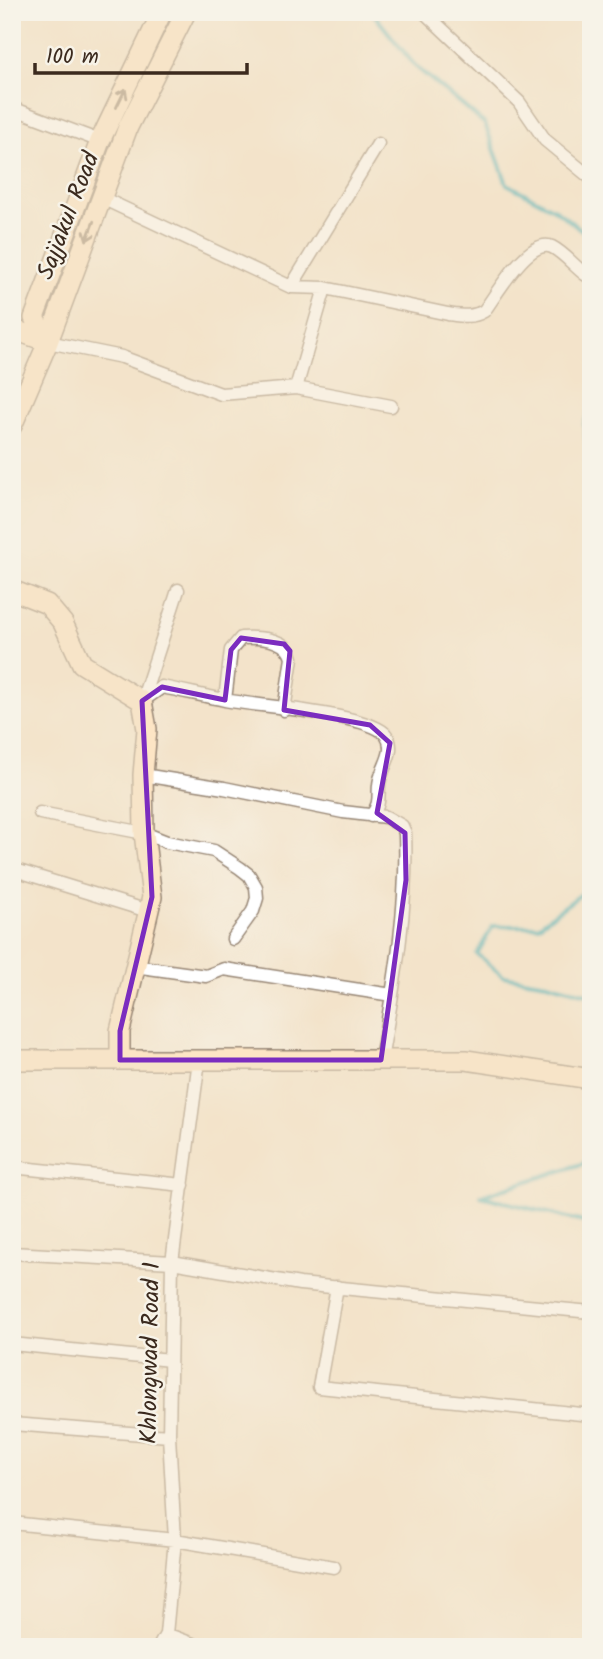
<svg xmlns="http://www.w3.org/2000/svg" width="603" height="1659" font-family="Kalam,sans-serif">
<rect width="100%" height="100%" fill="#f7f3e8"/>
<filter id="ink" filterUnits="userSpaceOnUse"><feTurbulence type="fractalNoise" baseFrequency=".0143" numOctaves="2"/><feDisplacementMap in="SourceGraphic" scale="14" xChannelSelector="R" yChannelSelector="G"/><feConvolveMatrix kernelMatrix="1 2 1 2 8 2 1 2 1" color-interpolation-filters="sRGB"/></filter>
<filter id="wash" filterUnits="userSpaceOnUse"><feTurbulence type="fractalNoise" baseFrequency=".00686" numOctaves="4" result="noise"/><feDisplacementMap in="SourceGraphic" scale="28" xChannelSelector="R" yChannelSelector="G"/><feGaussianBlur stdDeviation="1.57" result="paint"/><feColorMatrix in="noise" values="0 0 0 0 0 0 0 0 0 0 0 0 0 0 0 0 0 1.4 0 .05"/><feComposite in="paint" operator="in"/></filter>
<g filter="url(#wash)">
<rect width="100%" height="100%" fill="#f3e3ca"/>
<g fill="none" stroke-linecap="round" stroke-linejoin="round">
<!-- stream -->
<path stroke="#3aabb7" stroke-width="4.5" d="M 372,12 L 415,66 L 485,124 L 507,184 L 554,209 L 591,237
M 591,407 L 584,424 L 588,453 L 591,456
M 591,887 L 538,926 L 493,926 L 477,954 L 503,976 L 547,983 L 591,995
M 591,1161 L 481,1196 L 591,1224"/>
</g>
</g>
<g filter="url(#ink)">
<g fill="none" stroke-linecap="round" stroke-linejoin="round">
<!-- street casing -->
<g stroke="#978674" stroke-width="15">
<path id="street" d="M 424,12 L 519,102 L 545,140 L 591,178
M 12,108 L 100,141
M 102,198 L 291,287 L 325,288 L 448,314 C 462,316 472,318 484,311 C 496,295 529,237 552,247 C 564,253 575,267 586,275
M 291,287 L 378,144
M 48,342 L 122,357 L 221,394 L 296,388 L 391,406
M 296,388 L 325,288
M 178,590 L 142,701 L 162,687 C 183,691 204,696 225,700 C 255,706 371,714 386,735 C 396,749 385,763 381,776 C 375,792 384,800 371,816
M 225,700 L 231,650 L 241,638 C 259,637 287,638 292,658 L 284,710
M 143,775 L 224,788 L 343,812 L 386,817 L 402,826 L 405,833 C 408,910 394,985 381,1060
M 40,813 L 144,833 L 167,842 L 214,851 L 240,868 L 249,875 L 256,887 L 257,898 L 253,911 L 233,939
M 12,869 L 148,911
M 134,966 L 206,976 L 224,969 L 392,995
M 12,1167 L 183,1185
M 12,1253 L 172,1262 L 300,1284 L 591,1312
M 337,1287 L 319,1387 L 591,1415
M 12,1344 L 170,1360
M 12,1424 L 169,1436
M 12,1523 L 175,1540 L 334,1567
M 166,1634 L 201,1647
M 159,1647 L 166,1634 L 175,1540 L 169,1436 L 172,1262 L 199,1060"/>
</g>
<!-- secondary casing -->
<g stroke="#978674" stroke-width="22">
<path id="secondary" d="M 12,329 L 48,342
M 48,342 L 34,318 L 100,141 L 162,12
M 12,426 L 48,342 L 128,127 L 186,12
M 12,590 L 47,604 L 63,623 L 82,664 L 142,701 L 147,729 L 143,775 L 144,833 L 152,897 L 120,1031 L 120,1060
M 12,1060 L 466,1060 L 591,1079"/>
</g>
<!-- street -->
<use href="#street" stroke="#fff" stroke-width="12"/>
<!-- secondary -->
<use href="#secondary" stroke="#fde5c5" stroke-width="19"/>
</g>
<!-- one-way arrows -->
<defs><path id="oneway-shaft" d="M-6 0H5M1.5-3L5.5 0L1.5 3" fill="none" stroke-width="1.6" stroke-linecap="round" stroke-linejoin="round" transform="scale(1.75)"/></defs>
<g stroke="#9c8872">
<use href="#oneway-shaft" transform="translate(121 98) rotate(-64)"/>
<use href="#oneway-shaft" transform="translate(90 231) rotate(111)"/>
</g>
</g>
<!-- marked area -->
<path d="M0 0H603V1659H0ZM 241,638 L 284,644 L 290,651 L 284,710 L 370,725 L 390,743 L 377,813 L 405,833 L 406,880 L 381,1060 L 120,1060 L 120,1031 L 152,897 L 142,701 L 162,687 L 225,700 L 231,650 Z" fill="#f3e3ca" fill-opacity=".55" fill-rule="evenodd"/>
<path fill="none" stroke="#7b2cbf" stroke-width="5" stroke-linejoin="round" d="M 241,638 L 284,644 L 290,651 L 284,710 L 370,725 L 390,743 L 377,813 L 405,833 L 406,880 L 381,1060 L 120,1060 L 120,1031 L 152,897 L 142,701 L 162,687 L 225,700 L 231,650 Z"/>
<g text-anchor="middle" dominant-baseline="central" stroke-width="5" stroke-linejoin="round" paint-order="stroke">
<!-- street labels -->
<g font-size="24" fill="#3b2a1e" stroke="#f7f3e8">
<text transform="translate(69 216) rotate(-69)">Sajjakul Road</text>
<text transform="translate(151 1353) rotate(-89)">Khlongwad Road 1</text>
</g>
</g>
<!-- margin -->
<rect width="603" height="1659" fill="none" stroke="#f7f3e8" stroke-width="42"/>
<!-- scale -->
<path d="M35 63v10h212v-10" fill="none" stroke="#3b2a1e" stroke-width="3.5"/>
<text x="46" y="63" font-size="21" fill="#3b2a1e" stroke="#f7f3e8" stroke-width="5" paint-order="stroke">100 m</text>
</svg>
